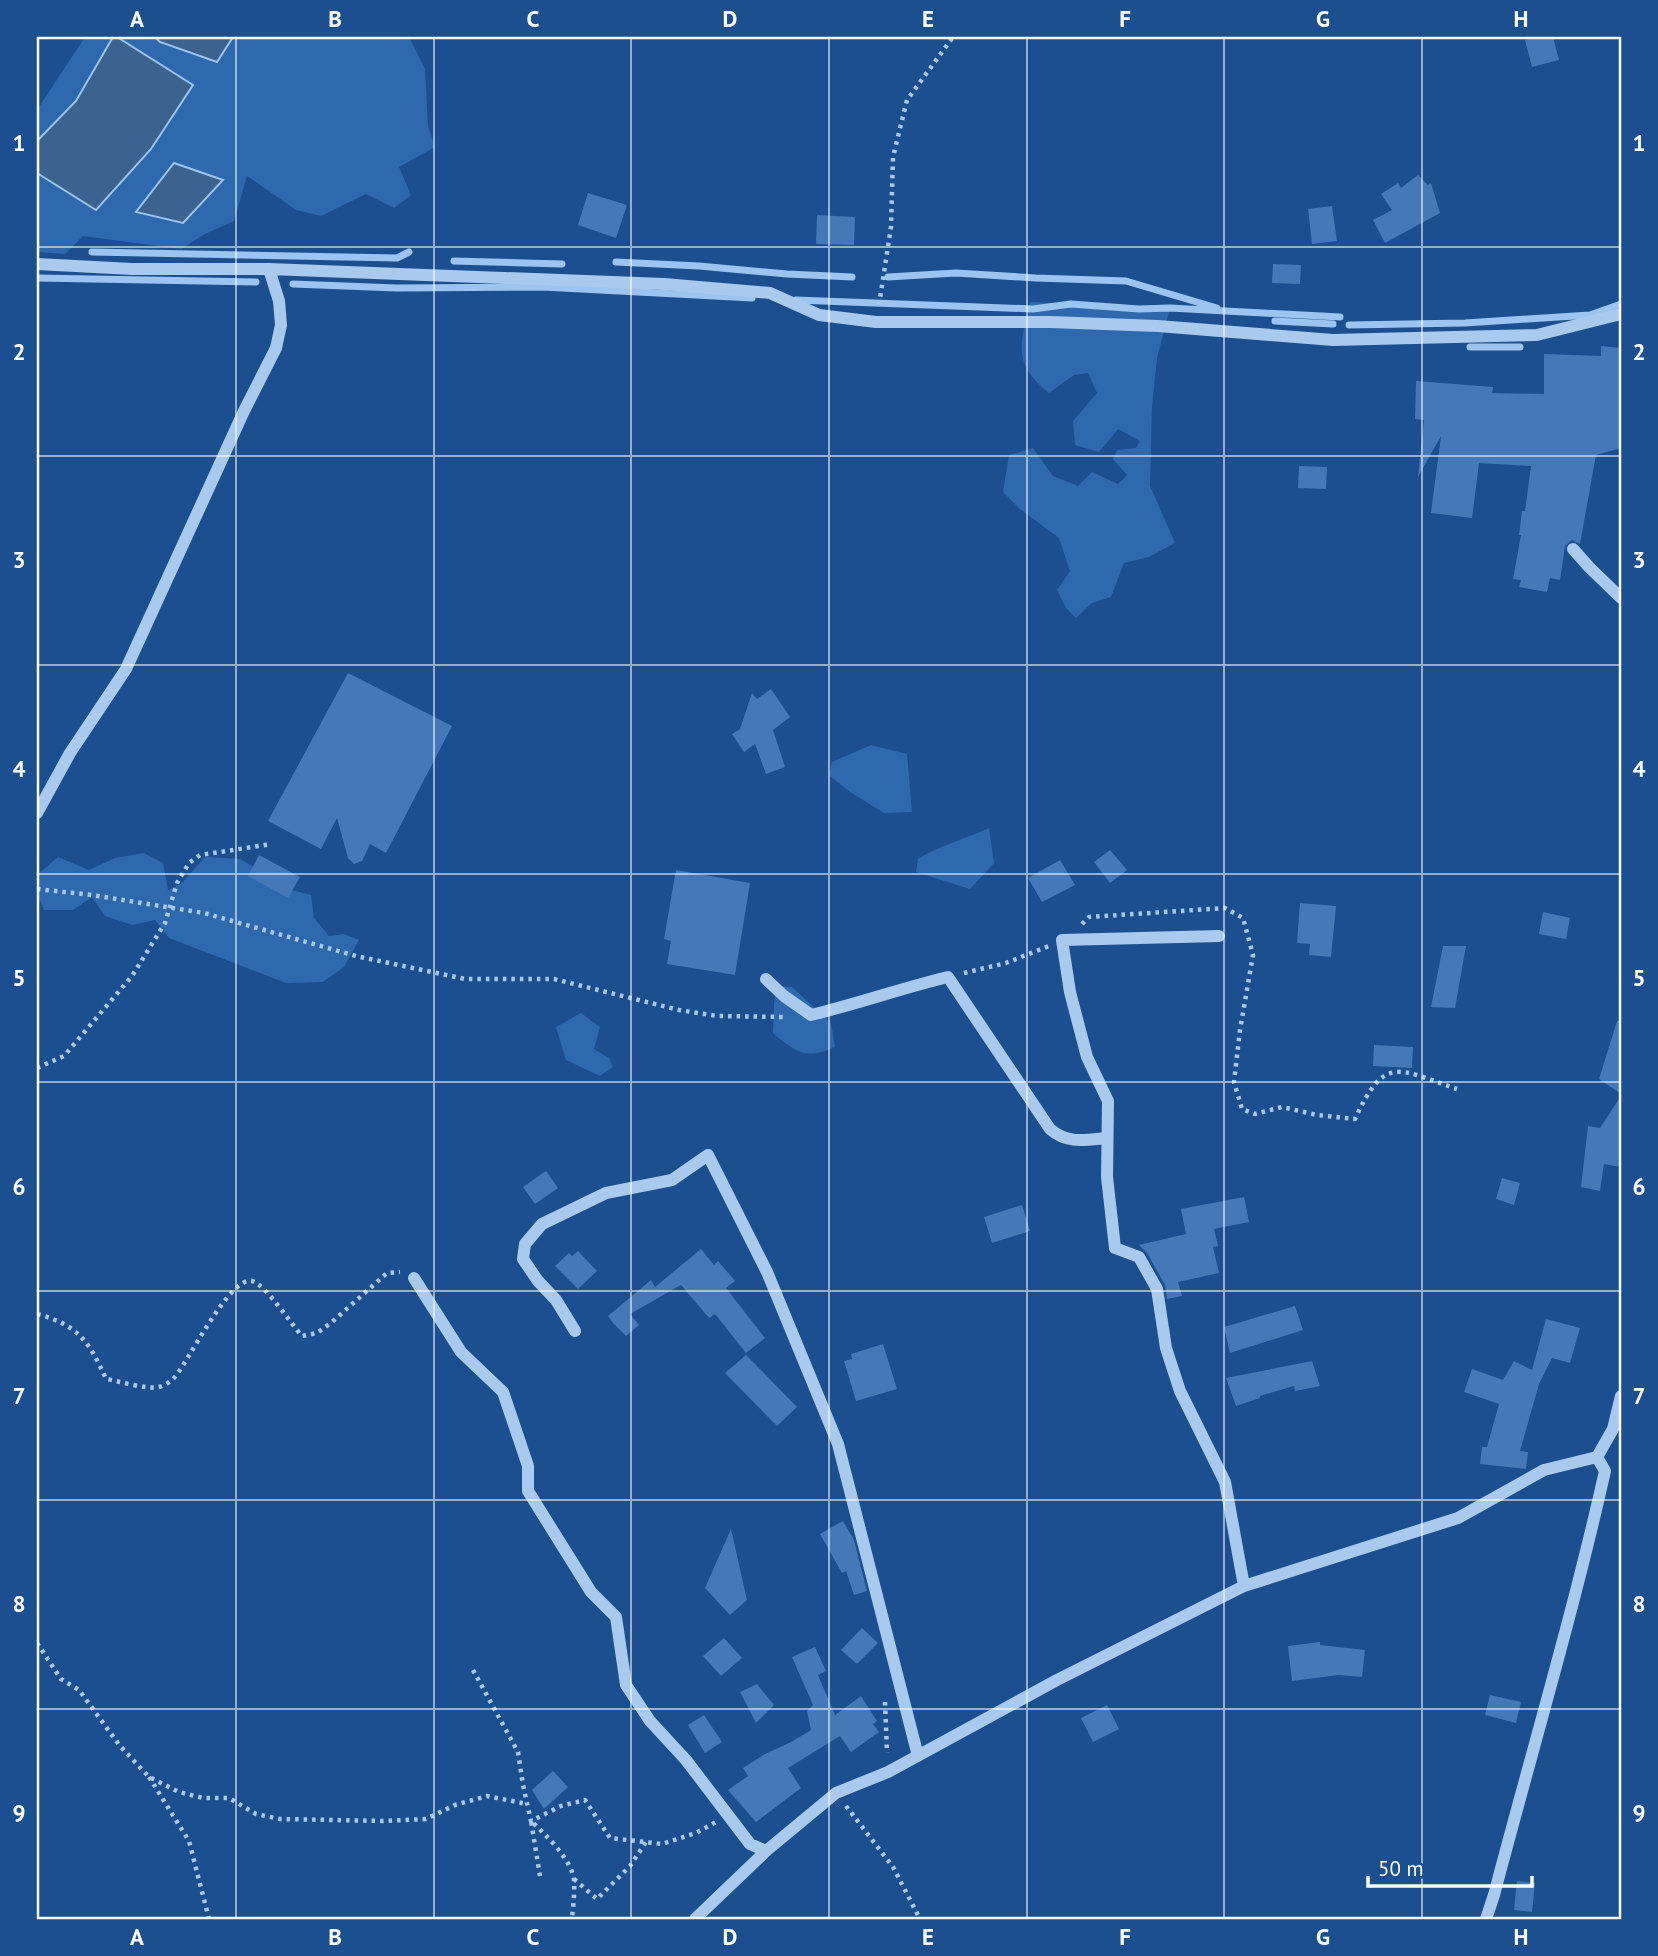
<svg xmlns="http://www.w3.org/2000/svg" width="1658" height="1956" font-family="'PT Sans',sans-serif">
<rect width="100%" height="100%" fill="#1b4f8f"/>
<!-- green -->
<path fill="#2e69ad" d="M 85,37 L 113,37 L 76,101 L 37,141 L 37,110 Z
M 117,37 L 155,37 L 160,42 L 217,62 L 233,37 L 409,37 L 425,69 L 428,126 L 435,147 L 399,167 L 411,195 L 394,208 L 366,194 L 321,216 L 296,210 L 247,176 L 234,221 L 205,234 L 181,249 L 83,236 L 65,254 L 37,252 L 37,173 L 96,210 L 193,86 Z
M 1030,302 L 1170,308 L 1157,358 L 1152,407 L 1150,486 L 1175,543 L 1149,557 L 1124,563 L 1111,597 L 1092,603 L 1076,618 L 1066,608 L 1057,590 L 1070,571 L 1059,538 L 1020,509 L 1003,492 L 1009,455 L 1033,448 L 1053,476 L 1078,486 L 1092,472 L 1118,484 L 1127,475 L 1113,459 L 1117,450 L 1136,448 L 1140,441 L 1118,429 L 1099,452 L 1075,445 L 1073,421 L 1097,393 L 1088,373 L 1074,375 L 1049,393 C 1011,363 1021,343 1030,302 Z
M 871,745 L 907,754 L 912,812 L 884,813 L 850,792 L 829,775 L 832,762 Z
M 989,828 L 994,863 L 970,889 L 916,872 L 918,859 C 940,845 965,839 989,828 Z
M 144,853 L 163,863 L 168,890 L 181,884 L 205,857 L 240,859 L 292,890 L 311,895 L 314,918 L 329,936 L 344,934 L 359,940 L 344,967 L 323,982 L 286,983 L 169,938 L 155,920 L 132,925 L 105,916 L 92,897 L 73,910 L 44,910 L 37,893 L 37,875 L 58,857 L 89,870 L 115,858 Z
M 777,986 L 792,987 L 831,1023 L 835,1047 C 805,1060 797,1053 773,1033 L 774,1004 Z
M 581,1013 L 600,1027 L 594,1049 L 609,1058 L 613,1067 L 600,1076 L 566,1060 L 556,1027 Z"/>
<!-- water -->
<path fill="#3c6290" stroke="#9cc4f0" stroke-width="2" d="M 113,37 L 117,37 L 193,85 L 151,149 L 96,210 L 37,173 L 37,141 L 76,101 Z
M 155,37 L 233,37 L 217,62 L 160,42 Z
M 174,163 L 223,180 L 183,223 L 136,212 Z"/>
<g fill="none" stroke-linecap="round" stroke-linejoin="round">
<!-- stream -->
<path stroke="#9cc4f0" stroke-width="7" d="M 92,252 L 397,258 L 409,252
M 454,261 L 562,264
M 616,262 L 699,266 L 787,274 L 852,277
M 888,277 L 956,273 L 1036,278 L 1126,281 L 1217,308
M 37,278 L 256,282
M 293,284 L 396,288 L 543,287 L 752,298
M 796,300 L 1033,309 L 1071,304 L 1139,309 L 1170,308 L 1340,317
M 1275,321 L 1333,324
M 1349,325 L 1465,323 L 1590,315 L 1621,304
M 1470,347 L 1520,347"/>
</g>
<!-- building -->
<path fill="#4478b7" d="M 1536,37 L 1553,37 L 1559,60 L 1532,67 L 1525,40 Z
M 1418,175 L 1428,185 L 1431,183 L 1440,213 L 1385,243 L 1373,220 L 1392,210 L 1381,194 L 1398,183 L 1401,188 Z
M 588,193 L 627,205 L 616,238 L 578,225 Z
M 1332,206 L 1337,241 L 1312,244 L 1308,209 Z
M 817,215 L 855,217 L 854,245 L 816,244 Z
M 1273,264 L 1301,265 L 1300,284 L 1272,283 Z
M 1601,346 L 1621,348 L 1621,448 L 1596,455 L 1580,544 L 1572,540 L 1565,546 L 1560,580 L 1550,578 L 1547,592 L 1519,587 L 1521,580 L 1513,579 L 1521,535 L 1519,535 L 1522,511 L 1525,511 L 1531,466 L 1479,463 L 1472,518 L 1431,513 L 1441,436 L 1418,477 L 1424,420 L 1415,419 L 1416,381 L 1493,387 L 1492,393 L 1544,394 L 1544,354 L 1601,356 Z
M 1299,466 L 1327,467 L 1326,489 L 1298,488 Z
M 348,673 L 452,726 L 386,853 L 370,844 L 362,861 L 354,864 L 348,858 L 337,818 L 321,849 L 268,821 Z
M 771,689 L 790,717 L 773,730 L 785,767 L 766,774 L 755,744 L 744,752 L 732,734 L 740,729 L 752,693 L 757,699 Z
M 1110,850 L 1127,870 L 1110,883 L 1094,862 Z
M 259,855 L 300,877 L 288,898 L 248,876 Z
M 1060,860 L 1075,885 L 1042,902 L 1028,878 Z
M 676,870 L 750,883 L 735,975 L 667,964 L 671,941 L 664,939 Z
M 1300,903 L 1336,906 L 1331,957 L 1309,955 L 1310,944 L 1297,943 Z
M 1543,912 L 1570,918 L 1566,939 L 1539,934 Z
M 1443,946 L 1466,946 L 1455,1008 L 1431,1007 Z
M 1617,1021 L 1621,1021 L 1621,1094 L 1599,1079 Z
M 1374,1045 L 1413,1047 L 1412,1068 L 1373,1066 Z
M 1621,1096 L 1621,1167 L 1604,1164 L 1600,1191 L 1581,1187 L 1588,1126 L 1600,1128 Z
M 546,1171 L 558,1188 L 535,1204 L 523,1187 Z
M 1502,1178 L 1520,1183 L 1514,1205 L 1496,1199 Z
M 1244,1197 L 1249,1222 L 1214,1229 L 1218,1246 L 1213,1247 L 1219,1273 L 1178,1282 L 1182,1296 L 1167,1299 L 1165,1285 L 1147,1253 L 1139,1245 L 1186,1234 L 1181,1209 Z
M 1022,1205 L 1030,1231 L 992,1243 L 984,1217 Z
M 701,1249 L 714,1265 L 718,1261 L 735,1281 L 726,1288 L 765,1338 L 746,1353 L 715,1314 L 709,1318 L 681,1285 L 630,1314 L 639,1325 L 626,1336 L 613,1323 L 608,1316 L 651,1280 L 655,1287 Z
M 578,1251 L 597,1271 L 578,1289 L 555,1266 L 569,1253 L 572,1256 Z
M 1295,1306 L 1303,1330 L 1230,1353 L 1224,1327 Z
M 1546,1319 L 1580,1328 L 1570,1363 L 1552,1358 L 1539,1384 L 1520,1451 L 1528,1452 L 1526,1469 L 1480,1464 L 1482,1447 L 1487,1447 L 1499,1404 L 1464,1392 L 1472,1369 L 1503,1380 L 1514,1361 L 1532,1370 Z
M 883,1344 L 897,1389 L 856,1401 L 844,1361 L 852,1359 L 851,1354 Z
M 746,1355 L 797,1407 L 777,1426 L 725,1373 Z
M 1312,1361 L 1320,1386 L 1295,1391 L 1294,1386 L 1260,1396 L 1260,1398 L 1236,1406 L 1226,1378 Z
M 843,1521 L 854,1540 L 867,1591 L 854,1595 L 846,1571 L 842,1573 L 820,1534 Z
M 731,1529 L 747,1600 L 730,1615 L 705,1588 Z
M 862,1628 L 878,1643 L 857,1664 L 841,1650 Z
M 724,1638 L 742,1658 L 721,1676 L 703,1656 Z
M 1320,1642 L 1320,1645 L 1365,1650 L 1362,1677 L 1339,1675 L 1292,1681 L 1288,1646 Z
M 815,1647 L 826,1671 L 818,1675 L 835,1715 L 861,1696 L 877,1721 L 873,1724 L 879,1732 L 851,1752 L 840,1736 L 788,1768 L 801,1788 L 756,1822 L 728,1790 L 748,1776 L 743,1768 L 765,1754 L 791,1742 L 811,1730 L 807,1711 L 813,1705 L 792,1657 Z
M 757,1684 L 774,1705 L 756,1723 L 740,1692 Z
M 1490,1695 L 1521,1702 L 1516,1723 L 1485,1715 Z
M 1107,1705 L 1119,1729 L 1093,1742 L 1081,1718 Z
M 704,1715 L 722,1742 L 705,1753 L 688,1725 Z
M 553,1771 L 568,1787 L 544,1809 L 532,1790 Z
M 1517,1881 L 1535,1883 L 1532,1912 L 1514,1910 Z"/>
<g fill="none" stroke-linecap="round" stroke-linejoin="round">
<!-- path -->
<path stroke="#a9c9ee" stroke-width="4.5" stroke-dasharray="3.5 5" stroke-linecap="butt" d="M 879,305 L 891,227 L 893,157 L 907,100 L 953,37
M 37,889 L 92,895 L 204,913 L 356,956 L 465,979 L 554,979 L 679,1010 L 717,1016 L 784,1017
M 1082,924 L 1089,917 L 1225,908 L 1243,918 L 1253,955 L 1240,1030 L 1234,1082 L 1242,1109 L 1255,1114 L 1282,1107 L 1317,1115 L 1355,1119 C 1385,1054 1398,1069 1457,1089
M 964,973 L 1006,963 L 1049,946
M 37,1068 L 64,1056 L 132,976 L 165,923 L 177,883 L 189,863 L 200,855 L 272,844
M 37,1314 C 78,1325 89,1341 106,1379 C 119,1381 147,1390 159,1387 C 163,1386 170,1382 173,1379 C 187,1365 229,1276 252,1281 C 265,1284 291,1324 302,1336 L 317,1333 L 332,1322 L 387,1273 L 400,1272
M 37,1643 L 61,1679 L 79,1690 L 120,1746 L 149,1777 L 179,1792 L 203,1798 L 229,1798 L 256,1814 L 280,1819 L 383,1821 L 426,1819 L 455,1805 L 487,1796 L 527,1804
M 473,1670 L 518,1752 L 523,1785 L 531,1821 L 561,1806 L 585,1800 L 610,1838 L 662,1844 L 696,1833 L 716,1822
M 885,1702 L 887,1753
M 149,1777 L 189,1841 L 209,1919
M 846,1806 L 893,1867 L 920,1919
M 540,1876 L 531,1821 C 545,1834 572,1860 574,1880 C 575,1892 573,1907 572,1919
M 574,1879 L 597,1899 L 630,1866 L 646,1842"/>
<!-- minor -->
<path stroke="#a9c9ee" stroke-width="12" d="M 37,264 L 132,269 L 269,269 L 664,284 L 770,293 L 819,315 L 876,322 L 1050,322 L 1158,326 L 1333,340 L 1537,335 L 1621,314
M 1573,549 L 1589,567 L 1621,598
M 37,813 L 70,753 L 126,669 L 244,411 L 276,348 L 281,325 L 279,301 L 269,269
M 1219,936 L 1062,940 L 1070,992 L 1087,1057 L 1108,1101 L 1107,1177 L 1115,1248 L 1139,1257 L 1157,1289 L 1166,1348 L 1180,1391 L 1225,1482 L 1244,1586
M 766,979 L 784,996 L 811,1015 C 857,1004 902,988 948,977 L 1050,1129 C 1067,1144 1085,1140 1106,1138
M 414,1278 L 461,1352 L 503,1392 L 528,1466 L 528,1491 L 591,1592 L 616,1617 L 626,1685 L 650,1721 L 686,1760 L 750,1844 L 766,1851
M 575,1331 L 556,1300 L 538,1281 L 523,1259 L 525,1244 L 542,1224 L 606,1193 L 672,1180 L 708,1155 L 767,1272 L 838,1444 L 918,1756
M 695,1919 L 766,1851 L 836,1793 L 888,1772 L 1057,1680 L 1244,1586 L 1458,1518 L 1544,1470 L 1597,1457 L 1613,1429 L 1621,1396
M 1486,1919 L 1494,1895 C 1531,1754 1573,1614 1605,1471 L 1597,1457"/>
</g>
<!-- grid -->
<path fill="none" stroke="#fff" stroke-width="2" stroke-opacity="0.55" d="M 236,37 L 236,1919M 434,37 L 434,1919M 631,37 L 631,1919M 829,37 L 829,1919M 1027,37 L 1027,1919M 1224,37 L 1224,1919M 1422,37 L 1422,1919M 37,247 L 1621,247M 37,456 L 1621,456M 37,665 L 1621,665M 37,874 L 1621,874M 37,1082 L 1621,1082M 37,1291 L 1621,1291M 37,1500 L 1621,1500M 37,1709 L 1621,1709"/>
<!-- border -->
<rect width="1658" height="1956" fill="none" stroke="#1b4f8f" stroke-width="77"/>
<!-- scale -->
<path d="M1368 1876v10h164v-10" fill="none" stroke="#ffffff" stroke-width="3.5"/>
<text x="1378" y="1876" font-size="21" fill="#ffffff" stroke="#1b4f8f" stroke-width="5" paint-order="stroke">50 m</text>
<rect x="38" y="38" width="1582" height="1880" fill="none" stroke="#fff" stroke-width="2.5"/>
<g font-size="23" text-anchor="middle" font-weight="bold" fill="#fff">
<text x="137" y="27">A</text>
<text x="335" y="27">B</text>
<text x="533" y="27">C</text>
<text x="730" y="27">D</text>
<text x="928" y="27">E</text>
<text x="1125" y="27">F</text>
<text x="1323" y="27">G</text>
<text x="1521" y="27">H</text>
<text x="19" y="151">1</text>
<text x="1639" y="151">1</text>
<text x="19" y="360">2</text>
<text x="1639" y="360">2</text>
<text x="19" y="568">3</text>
<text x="1639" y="568">3</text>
<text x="19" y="777">4</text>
<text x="1639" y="777">4</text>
<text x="19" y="986">5</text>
<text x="1639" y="986">5</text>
<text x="19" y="1195">6</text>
<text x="1639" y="1195">6</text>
<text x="19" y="1404">7</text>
<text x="1639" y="1404">7</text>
<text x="19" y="1612">8</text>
<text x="1639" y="1612">8</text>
<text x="19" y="1821">9</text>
<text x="1639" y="1821">9</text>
<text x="137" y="1945">A</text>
<text x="335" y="1945">B</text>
<text x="533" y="1945">C</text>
<text x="730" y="1945">D</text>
<text x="928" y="1945">E</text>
<text x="1125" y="1945">F</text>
<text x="1323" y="1945">G</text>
<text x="1521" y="1945">H</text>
</g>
</svg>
